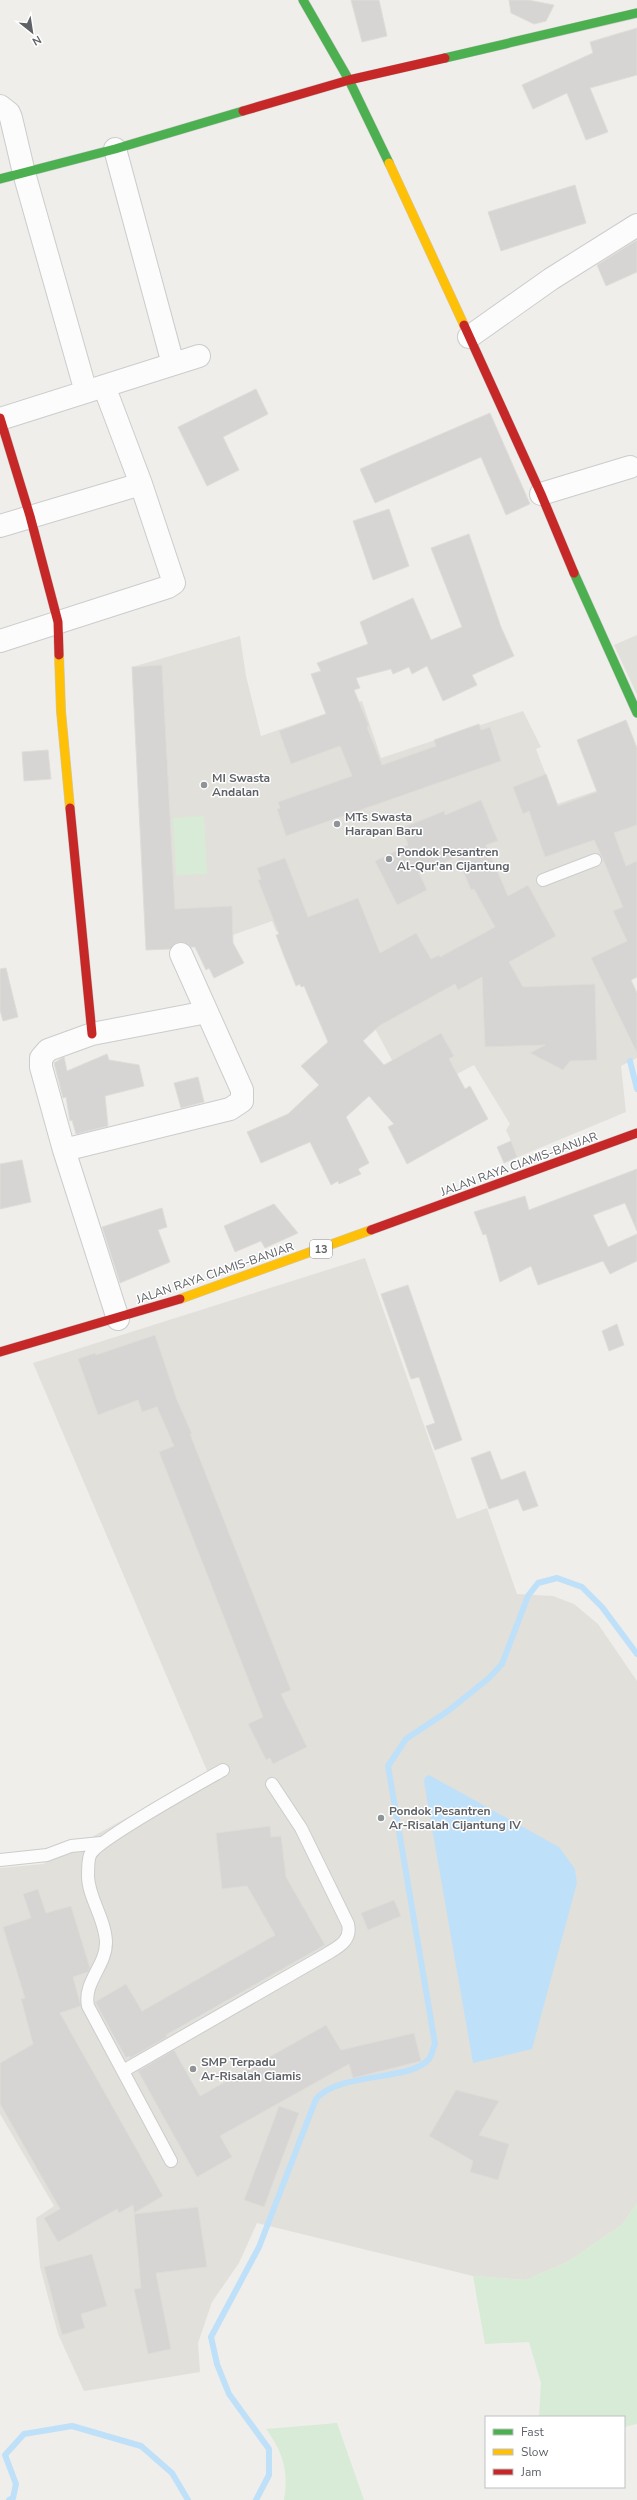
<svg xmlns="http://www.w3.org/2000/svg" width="637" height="2500" font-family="'Nunito Sans',sans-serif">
<rect width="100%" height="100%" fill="#efeeea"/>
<!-- education -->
<path fill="#e2e0da" d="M 637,635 L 637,695 L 614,645 Z
M 240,636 L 246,676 L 261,736 L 362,701 L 381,758 L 523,711 L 541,747 L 536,749 L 557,804 L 637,777 L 637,977 L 631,980 L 637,993 L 637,1058 L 621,1066 L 626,1112 L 504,1163 L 497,1147 L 511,1141 L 506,1130 L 510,1124 L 474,1065 L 408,1100 L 400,1075 L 344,971 L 276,931 L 272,921 L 233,935 L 233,943 L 146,950 L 132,667 Z
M 365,1258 L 457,1519 L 487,1508 L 517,1594 L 553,1596 L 574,1604 L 598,1624 L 637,1681 L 637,2203 L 623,2224 L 569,2261 L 526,2280 L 473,2276 L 257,2223 L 239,2263 L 212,2302 L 198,2343 L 200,2372 L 84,2391 L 58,2334 L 40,2267 L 36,2218 L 54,2206 L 0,2114 L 0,1868 L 43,1864 L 208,1773 L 33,1363 Z"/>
<!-- green -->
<path fill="#d8ebd6" d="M 204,816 L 207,874 L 176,875 L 173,818 Z
M 637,2203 L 637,2424 L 624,2427 L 624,2417 L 539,2417 L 541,2383 L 529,2342 L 485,2344 L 473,2276 L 526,2280 L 569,2261 L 623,2224 Z
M 337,2423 L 364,2500 L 284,2500 C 289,2472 283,2452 266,2429 Z"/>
<!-- water -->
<path fill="#bfe0f9" d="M 429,1775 L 559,1847 L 575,1869 L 577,1883 L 532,2049 L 473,2063 L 424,1782 L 425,1777 Z"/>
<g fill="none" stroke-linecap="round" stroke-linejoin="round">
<!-- stream -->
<path stroke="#bfe0f9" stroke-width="6" d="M 630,1061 L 637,1089
M 9,2500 L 13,2498 L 16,2484 L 5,2455 L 24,2434 L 72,2426 L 141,2446 L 172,2473 L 188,2500
M 256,2500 L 269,2475 L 269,2449 L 229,2394 L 217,2364 L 211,2337 L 259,2247 L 316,2099 C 341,2071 410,2082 429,2059 C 432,2055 433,2048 435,2044 L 388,1766 L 406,1739 L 448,1711 L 489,1678 L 502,1664 L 528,1596 L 538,1583 L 557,1578 L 582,1587 L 602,1607 L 637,1654"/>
</g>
<!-- building -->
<path fill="#d6d5d3" stroke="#deddd9" d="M 351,0 L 379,0 L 387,36 L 362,42 Z
M 509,0 L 528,0 L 554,5 L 546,21 L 534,24 L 511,13 Z
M 637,28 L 637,75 L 590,88 L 608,132 L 586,140 L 567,93 L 533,109 L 522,85 L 593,53 L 590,42 Z
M 575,185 L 586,223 L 501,251 L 488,212 Z
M 637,240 L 637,272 L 606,286 L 597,265 Z
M 256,389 L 268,414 L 223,437 L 239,470 L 207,486 L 178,427 Z
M 490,413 L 530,504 L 506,515 L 481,457 L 375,503 L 360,469 Z
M 389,509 L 409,566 L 373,580 L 353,521 Z
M 469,534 L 501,627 L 514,656 L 472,675 L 477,685 L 443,701 L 427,666 L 412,674 L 409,667 L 393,674 L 391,669 L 356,678 L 360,688 L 354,690 L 369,726 L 367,727 L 382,765 L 436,746 L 434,740 L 479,724 L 481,730 L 490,727 L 501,761 L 286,836 L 277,809 L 280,808 L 278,802 L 352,776 L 340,746 L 291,764 L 279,731 L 326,714 L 311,674 L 321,671 L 317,663 L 368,644 L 360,622 L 413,598 L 431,640 L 462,627 L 431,548 Z
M 162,665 L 175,909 L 232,906 L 233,943 L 244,963 L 214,978 L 209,968 L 206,970 L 195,947 L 191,947 L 188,944 L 182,942 L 176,943 L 170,949 L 146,950 L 132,667 Z
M 626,720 L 637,748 L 637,825 L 614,833 L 626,866 L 637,861 L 637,977 L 631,980 L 637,993 L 637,1053 L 591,958 L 627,941 L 613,911 L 623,907 L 602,857 L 594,840 L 545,857 L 529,811 L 523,814 L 513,787 L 546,774 L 558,806 L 597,792 L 577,740 Z
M 48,750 L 51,779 L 24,781 L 22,752 Z
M 481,800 L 498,841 L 486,845 L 508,896 L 528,885 L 556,936 L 509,962 L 523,987 L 595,984 L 597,1060 L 570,1061 L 563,1070 L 530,1053 L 545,1045 L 485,1047 L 482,977 L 458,990 L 455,984 L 379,1026 L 363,1041 L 384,1065 L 441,1033 L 454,1056 L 449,1059 L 465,1089 L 470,1086 L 488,1119 L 407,1164 L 388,1127 L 394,1124 L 369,1096 L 346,1117 L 369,1163 L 358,1169 L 361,1174 L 339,1184 L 338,1181 L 331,1185 L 310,1142 L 261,1163 L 247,1132 L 288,1114 L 319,1085 L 301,1066 L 328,1042 L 304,986 L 301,987 L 300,984 L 296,986 L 284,956 L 276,935 L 279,934 L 258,880 L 261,879 L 257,868 L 285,858 L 308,917 L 358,898 L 380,953 L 416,933 L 431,959 L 439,955 L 440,957 L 495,927 L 474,889 L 471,890 L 457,857 L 419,873 L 427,890 L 397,905 L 375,861 L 408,845 L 402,828 L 444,811 L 445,815 Z
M 6,968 L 18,1017 L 3,1021 L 0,1010 L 0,969 Z
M 107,1054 L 109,1060 L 139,1065 L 144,1086 L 105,1096 L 108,1126 L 76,1134 L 72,1120 L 70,1121 L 66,1097 L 63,1098 L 54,1063 L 64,1057 L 67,1071 Z
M 198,1077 L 204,1102 L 181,1108 L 174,1083 Z
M 511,1141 L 517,1157 L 504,1163 L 497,1147 Z
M 22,1160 L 31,1202 L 0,1209 L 0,1164 Z
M 637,1169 L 637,1231 L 625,1203 L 593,1215 L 608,1247 L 637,1234 L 637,1261 L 610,1274 L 603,1261 L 538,1285 L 531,1266 L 500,1282 L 486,1234 L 483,1235 L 474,1212 L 525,1196 L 529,1210 Z
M 274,1204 L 298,1233 L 265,1248 L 261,1241 L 235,1252 L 224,1226 Z
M 162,1208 L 167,1227 L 158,1230 L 170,1262 L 120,1283 L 102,1227 Z
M 408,1285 L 462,1440 L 435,1450 L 426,1426 L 435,1423 L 419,1377 L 411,1379 L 381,1294 Z
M 617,1324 L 624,1345 L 609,1351 L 602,1331 Z
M 155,1335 L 177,1400 L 192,1434 L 190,1434 L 291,1690 L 281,1694 L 307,1747 L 273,1764 L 270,1758 L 266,1760 L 248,1724 L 263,1717 L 159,1452 L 174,1446 L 157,1407 L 142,1412 L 138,1400 L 98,1415 L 78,1359 L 95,1353 L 96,1355 Z
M 490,1451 L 501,1480 L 525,1471 L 538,1506 L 523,1511 L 518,1499 L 489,1509 L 471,1458 Z
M 270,1826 L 271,1837 L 281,1836 L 286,1877 L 325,1945 L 166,2035 L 167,2037 L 130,2058 L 129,2056 L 126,2058 L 95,2002 L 126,1984 L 142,2011 L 275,1935 L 247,1886 L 222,1889 L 216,1833 Z
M 38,1889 L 46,1913 L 71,1906 L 90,1968 L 88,1972 L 73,1977 L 81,2006 L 60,2013 L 163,2196 L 134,2213 L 133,2205 L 119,2213 L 117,2209 L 58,2242 L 44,2218 L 60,2209 L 0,2104 L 0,2063 L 33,2044 L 21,1999 L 25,1998 L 3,1927 L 31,1918 L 23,1894 Z
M 394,1900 L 401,1916 L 368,1930 L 361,1913 Z
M 326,2025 L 341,2050 L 414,2033 L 421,2061 L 353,2078 L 349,2064 L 220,2136 L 232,2157 L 197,2177 L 138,2071 L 174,2050 L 200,2096 Z
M 456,2090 L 499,2101 L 479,2135 L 509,2144 L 498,2180 L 470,2172 L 473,2161 L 429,2136 Z
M 279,2106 L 299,2113 L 264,2207 L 244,2200 Z
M 198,2207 L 207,2267 L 156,2273 L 171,2349 L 148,2354 L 134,2289 L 141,2288 L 134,2214 Z
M 92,2254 L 107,2306 L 81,2314 L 85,2328 L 62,2335 L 44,2267 Z"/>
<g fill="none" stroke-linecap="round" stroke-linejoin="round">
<!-- lane casing -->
<g stroke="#cbcccc" stroke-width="14">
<path id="lane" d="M 543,880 L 595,860
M 0,1860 L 47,1855 L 71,1846 L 101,1843
M 123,2071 L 325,1955 C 338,1947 352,1941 348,1924 L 301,1828 L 272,1784
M 171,2161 L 88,2006 C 83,1982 106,1966 106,1943 C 106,1920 88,1897 88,1876 C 88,1871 88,1860 90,1855 C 97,1840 202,1782 223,1770"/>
</g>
<!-- street casing -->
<g stroke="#cbcccc" stroke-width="24">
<path id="street" d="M 0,106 L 9,113 L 11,118 L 24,173 L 86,392
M 115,149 L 173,364
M 469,337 L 551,279 L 637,225
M 0,419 L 199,356
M 541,494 L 630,467
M 0,526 L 141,484
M 0,641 L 168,587 L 174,583 L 141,484 L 104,386
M 64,1150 L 230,1109 L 242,1101 L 242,1090 L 181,954
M 118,1319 L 64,1150 L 41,1067 L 41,1058 L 48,1050 L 92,1034 L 207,1012"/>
</g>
<!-- fast casing -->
<g stroke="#cacacb" stroke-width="10">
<path id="fast" d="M 303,0 L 349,80 L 389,163
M 445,58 L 637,13
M 0,179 L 115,149 L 243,111
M 574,573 L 637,713"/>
</g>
<!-- slow casing -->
<g stroke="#cacacb" stroke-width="10">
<path id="slow" d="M 389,163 L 464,325
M 59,655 L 61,711 L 70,808
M 180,1299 L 371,1230"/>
</g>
<!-- jam casing -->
<g stroke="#cacacb" stroke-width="10">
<path id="jam" d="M 243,111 L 349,80 L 445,58
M 464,325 L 541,494 L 574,573
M 0,418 L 30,516 L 58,622 L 59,655
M 70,808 L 92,1034
M 371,1230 L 637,1133
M 0,1352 L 180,1299"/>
</g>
<!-- lane -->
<use href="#lane" stroke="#fdfcfc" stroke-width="12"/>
<!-- street -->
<use href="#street" stroke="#fdfcfc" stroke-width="22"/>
<!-- fast -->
<use href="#fast" stroke="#4caf50" stroke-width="9"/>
<!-- slow -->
<use href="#slow" stroke="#ffc107" stroke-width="9"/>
<!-- jam -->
<use href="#jam" stroke="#c62828" stroke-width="9"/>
</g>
<!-- markers -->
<g fill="#919496" stroke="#fff" stroke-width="1.5">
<circle cx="204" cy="785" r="4"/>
<circle cx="337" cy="824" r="4"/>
<circle cx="389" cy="859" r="4"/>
<circle cx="381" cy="1818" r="4"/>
<circle cx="193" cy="2069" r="4"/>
</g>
<g text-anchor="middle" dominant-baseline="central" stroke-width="3" stroke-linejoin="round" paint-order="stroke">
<!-- shield labels -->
<rect fill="#fff" stroke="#8f9295" stroke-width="1" x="310" y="1240" width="22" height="18" rx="3"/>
<g font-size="11" font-weight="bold" fill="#5f6368">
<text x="321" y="1249">13</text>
</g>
<!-- poi labels -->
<g font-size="12" font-weight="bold" fill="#5f6368" stroke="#fff" text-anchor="start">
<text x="212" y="778">MI Swasta<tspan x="212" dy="14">Andalan</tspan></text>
<text x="345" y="817">MTs Swasta<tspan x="345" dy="14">Harapan Baru</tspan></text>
<text x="397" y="852">Pondok Pesantren<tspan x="397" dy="14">Al-Qur'an Cijantung</tspan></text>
<text x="389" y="1811">Pondok Pesantren<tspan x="389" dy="14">Ar-Risalah Cijantung IV</tspan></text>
<text x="201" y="2062">SMP Terpadu<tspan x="201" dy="14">Ar-Risalah Ciamis</tspan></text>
</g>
<!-- street labels -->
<g font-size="12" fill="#5f6368" stroke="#fff">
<text transform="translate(519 1164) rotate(-20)">JALAN RAYA CIAMIS-BANJAR</text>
<text transform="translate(215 1273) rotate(-19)">JALAN RAYA CIAMIS-BANJAR</text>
</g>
</g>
<!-- legend -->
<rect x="485" y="2416" width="140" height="72" fill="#ffffff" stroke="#bfc1c3"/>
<rect x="493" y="2429" width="20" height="6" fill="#4caf50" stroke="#bfc1c3"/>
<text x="521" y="2436" font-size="12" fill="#5f6368">Fast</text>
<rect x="493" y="2449" width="20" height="6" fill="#ffc107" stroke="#bfc1c3"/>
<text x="521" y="2456" font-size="12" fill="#5f6368">Slow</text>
<rect x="493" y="2469" width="20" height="6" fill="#c62828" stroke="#bfc1c3"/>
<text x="521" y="2476" font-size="12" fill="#5f6368">Jam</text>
<!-- north arrow -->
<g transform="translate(32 32) rotate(150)" stroke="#ffffff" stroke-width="3" paint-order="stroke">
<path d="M0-3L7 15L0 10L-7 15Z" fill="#5f6368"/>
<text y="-6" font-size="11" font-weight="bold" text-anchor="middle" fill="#5f6368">N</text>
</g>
</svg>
